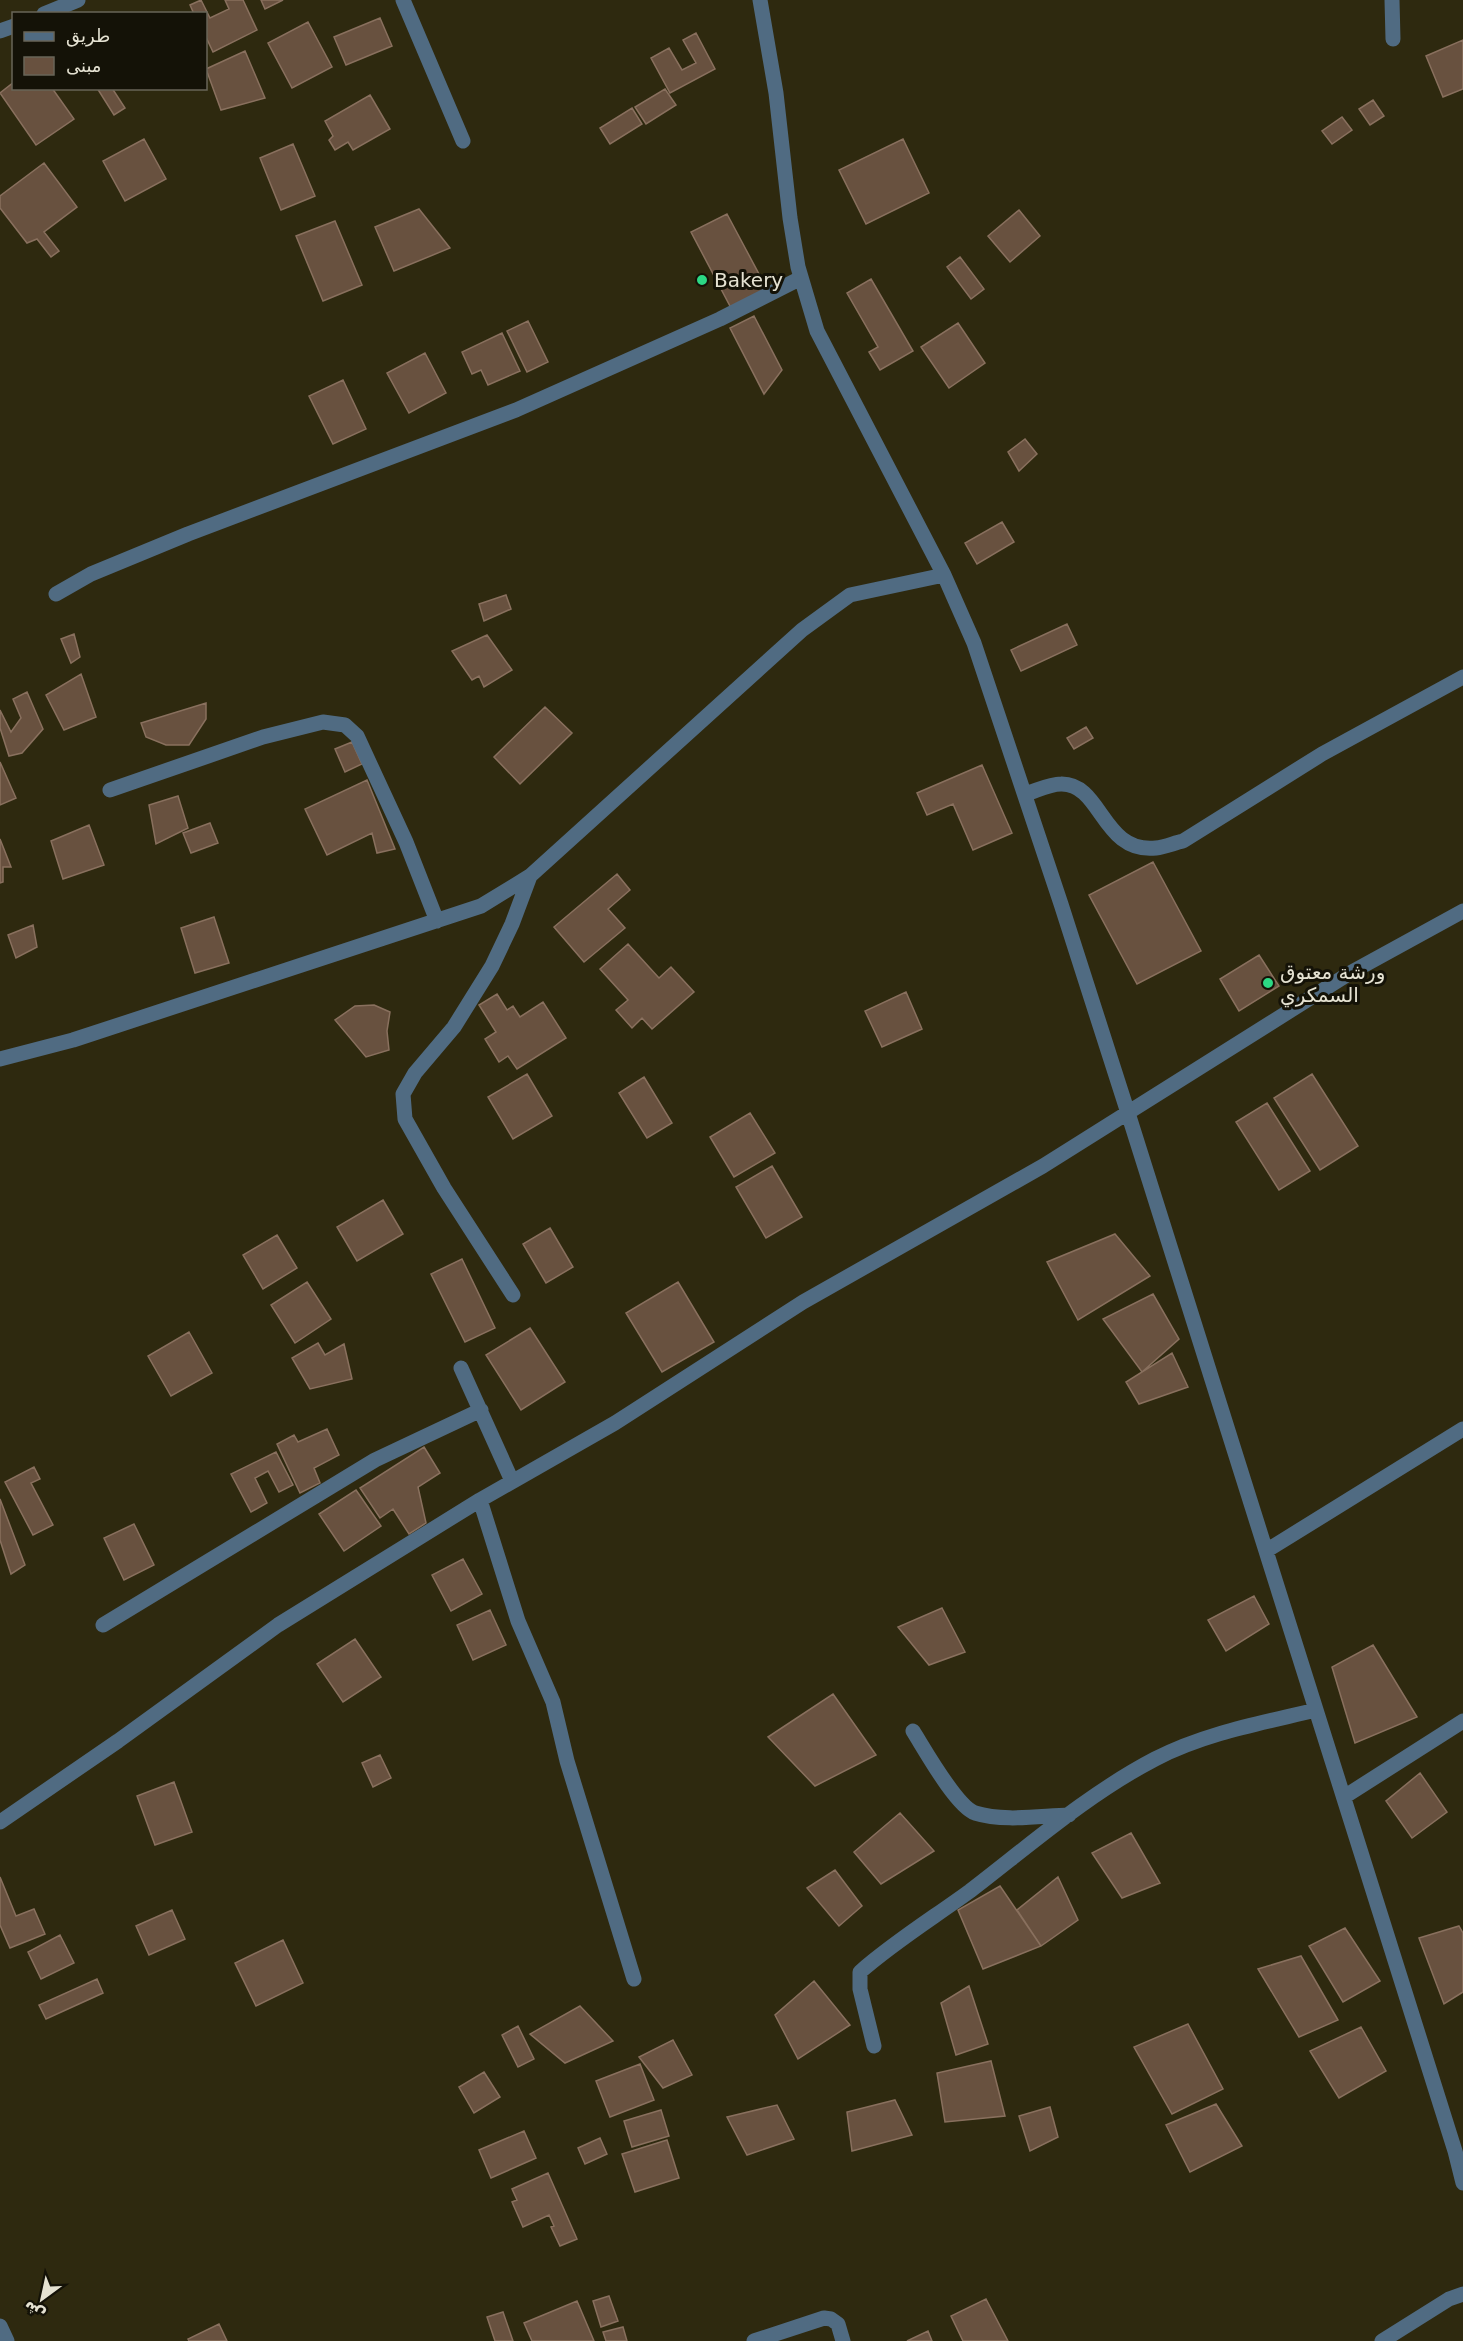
<svg xmlns="http://www.w3.org/2000/svg" width="1463" height="2341" font-family="'DejaVu Sans',Cairo,sans-serif">
<rect width="100%" height="100%" fill="#2e290f"/>
<!-- building -->
<path fill="#68513f" stroke="#89705e" stroke-width="1.5" d="M 201,0 L 210,18 L 229,9 L 225,0 L 243,0 L 257,30 L 213,52 L 206,37 L 206,14 L 194,14 L 190,5 Z
M 261,0 L 283,0 L 265,9 Z
M 380,18 L 392,46 L 346,65 L 334,37 Z
M 308,22 L 332,67 L 292,88 L 268,43 Z
M 696,33 L 715,69 L 670,93 L 651,58 L 669,48 L 682,70 L 696,63 L 683,40 Z
M 1463,40 L 1463,89 L 1443,97 L 1426,56 Z
M 245,51 L 265,98 L 221,110 L 206,69 Z
M 14,82 L 14,88 L 52,88 L 74,119 L 36,145 L 0,93 Z
M 97,88 L 112,88 L 125,108 L 114,115 Z
M 665,89 L 676,105 L 646,124 L 635,107 Z
M 370,95 L 390,129 L 353,150 L 348,142 L 335,150 L 329,140 L 333,136 L 325,121 Z
M 1373,100 L 1384,116 L 1370,125 L 1359,109 Z
M 632,108 L 642,124 L 610,144 L 600,128 Z
M 1342,117 L 1352,130 L 1332,144 L 1322,131 Z
M 144,139 L 166,179 L 125,201 L 103,161 Z
M 903,139 L 929,193 L 866,224 L 839,170 Z
M 293,144 L 315,196 L 281,210 L 260,158 Z
M 44,163 L 77,207 L 44,232 L 59,251 L 51,257 L 37,239 L 27,243 L 0,208 L 0,196 Z
M 419,209 L 450,248 L 394,271 L 375,227 Z
M 1019,210 L 1040,236 L 1010,262 L 988,236 Z
M 727,214 L 767,289 L 731,308 L 691,232 Z
M 335,221 L 362,285 L 323,301 L 296,236 Z
M 960,257 L 984,289 L 971,299 L 947,267 Z
M 871,279 L 913,351 L 880,370 L 869,352 L 878,347 L 847,293 Z
M 754,316 L 782,370 L 764,394 L 730,328 Z
M 528,321 L 548,362 L 527,372 L 507,331 Z
M 958,323 L 985,363 L 949,388 L 921,347 Z
M 502,333 L 520,371 L 488,385 L 481,370 L 472,374 L 462,352 Z
M 425,353 L 446,393 L 409,413 L 387,373 Z
M 343,380 L 366,429 L 333,444 L 309,396 Z
M 1025,439 L 1037,454 L 1019,471 L 1008,452 Z
M 1002,522 L 1014,542 L 977,564 L 965,543 Z
M 506,595 L 511,609 L 484,621 L 479,604 Z
M 1067,624 L 1077,645 L 1021,671 L 1011,650 Z
M 74,634 L 80,657 L 71,663 L 61,639 Z
M 487,635 L 512,670 L 484,687 L 479,676 L 472,680 L 452,651 Z
M 81,674 L 96,717 L 64,730 L 46,695 Z
M 27,692 L 43,729 L 22,753 L 9,756 L 0,728 L 0,710 L 11,732 L 21,718 L 13,699 Z
M 206,703 L 206,719 L 189,745 L 166,745 L 146,737 L 141,723 Z
M 545,707 L 572,733 L 520,784 L 494,757 Z
M 1086,727 L 1093,738 L 1074,749 L 1067,738 Z
M 352,742 L 362,764 L 345,772 L 335,749 Z
M 0,762 L 16,798 L 0,805 Z
M 982,765 L 1012,833 L 973,850 L 953,804 L 927,815 L 917,793 Z
M 367,780 L 395,849 L 377,853 L 372,833 L 327,855 L 305,809 Z
M 178,796 L 188,828 L 156,844 L 149,805 Z
M 210,823 L 218,843 L 191,853 L 183,833 Z
M 89,825 L 104,865 L 63,879 L 51,841 Z
M 0,839 L 11,867 L 3,867 L 3,882 L 0,883 Z
M 1153,862 L 1201,951 L 1137,984 L 1089,895 Z
M 617,874 L 630,890 L 608,909 L 625,928 L 584,962 L 554,927 Z
M 214,917 L 229,963 L 195,973 L 181,928 Z
M 33,925 L 37,947 L 16,958 L 8,935 Z
M 628,944 L 659,978 L 671,967 L 694,992 L 652,1029 L 642,1018 L 632,1028 L 616,1010 L 628,1000 L 600,969 Z
M 1259,955 L 1279,986 L 1239,1011 L 1220,979 Z
M 906,992 L 922,1029 L 882,1047 L 865,1011 Z
M 497,994 L 507,1010 L 513,1006 L 520,1017 L 543,1002 L 566,1038 L 517,1069 L 508,1056 L 499,1062 L 485,1039 L 496,1032 L 479,1005 Z
M 374,1005 L 390,1012 L 387,1031 L 389,1050 L 366,1057 L 335,1020 L 355,1006 Z
M 527,1074 L 552,1116 L 513,1139 L 488,1097 Z
M 1312,1074 L 1358,1146 L 1320,1170 L 1274,1098 Z
M 644,1077 L 672,1123 L 647,1138 L 619,1093 Z
M 1267,1103 L 1310,1171 L 1279,1190 L 1236,1122 Z
M 750,1113 L 775,1153 L 734,1177 L 710,1137 Z
M 772,1166 L 802,1217 L 766,1238 L 736,1187 Z
M 383,1200 L 403,1234 L 357,1261 L 337,1227 Z
M 550,1228 L 573,1267 L 546,1283 L 523,1244 Z
M 1115,1234 L 1150,1276 L 1078,1320 L 1047,1262 Z
M 277,1235 L 297,1268 L 263,1289 L 243,1255 Z
M 462,1259 L 495,1328 L 465,1342 L 431,1274 Z
M 307,1282 L 331,1319 L 295,1343 L 271,1305 Z
M 678,1282 L 714,1342 L 662,1372 L 626,1313 Z
M 1153,1294 L 1179,1339 L 1142,1372 L 1103,1319 Z
M 530,1328 L 565,1382 L 521,1410 L 486,1355 Z
M 189,1332 L 212,1373 L 171,1396 L 148,1356 Z
M 318,1343 L 325,1355 L 344,1344 L 352,1379 L 310,1389 L 292,1358 Z
M 1172,1353 L 1188,1387 L 1139,1404 L 1126,1382 Z
M 327,1429 L 339,1455 L 314,1468 L 320,1483 L 300,1493 L 277,1444 L 294,1435 L 298,1442 Z
M 424,1447 L 440,1473 L 418,1487 L 426,1523 L 409,1534 L 393,1509 L 380,1518 L 360,1488 Z
M 276,1452 L 293,1485 L 279,1492 L 268,1471 L 255,1478 L 267,1503 L 251,1512 L 231,1474 Z
M 34,1467 L 40,1479 L 31,1483 L 53,1525 L 33,1535 L 5,1482 Z
M 356,1490 L 381,1526 L 344,1551 L 319,1514 Z
M 0,1499 L 25,1565 L 11,1574 L 0,1540 Z
M 134,1524 L 154,1565 L 124,1580 L 104,1538 Z
M 463,1559 L 482,1594 L 451,1611 L 432,1575 Z
M 1254,1596 L 1269,1624 L 1226,1651 L 1208,1620 Z
M 942,1608 L 965,1652 L 929,1665 L 898,1627 Z
M 490,1610 L 506,1645 L 473,1660 L 457,1625 Z
M 355,1639 L 381,1677 L 343,1702 L 317,1664 Z
M 1373,1645 L 1417,1717 L 1355,1743 L 1332,1667 Z
M 833,1694 L 876,1755 L 815,1786 L 768,1737 Z
M 380,1755 L 391,1778 L 373,1787 L 362,1763 Z
M 1420,1773 L 1447,1812 L 1412,1838 L 1386,1801 Z
M 174,1782 L 192,1832 L 155,1845 L 137,1796 Z
M 900,1813 L 934,1851 L 881,1884 L 854,1852 Z
M 1131,1833 L 1160,1883 L 1122,1898 L 1092,1853 Z
M 835,1870 L 862,1906 L 839,1926 L 807,1888 Z
M 0,1877 L 16,1916 L 34,1909 L 45,1934 L 10,1948 L 0,1925 Z
M 1058,1877 L 1078,1920 L 1041,1946 L 1017,1910 Z
M 1000,1886 L 1041,1946 L 983,1969 L 958,1910 Z
M 172,1910 L 185,1939 L 149,1955 L 136,1926 Z
M 1459,1926 L 1463,1933 L 1463,1992 L 1444,2004 L 1419,1938 Z
M 1345,1928 L 1380,1981 L 1343,2002 L 1309,1946 Z
M 60,1935 L 74,1963 L 41,1979 L 28,1952 Z
M 283,1940 L 303,1983 L 256,2006 L 235,1963 Z
M 1301,1956 L 1338,2020 L 1299,2037 L 1258,1969 Z
M 97,1979 L 103,1993 L 46,2019 L 39,2005 Z
M 814,1981 L 850,2025 L 798,2059 L 775,2015 Z
M 969,1986 L 988,2044 L 956,2055 L 941,2003 Z
M 580,2006 L 613,2041 L 565,2063 L 530,2034 Z
M 1188,2024 L 1223,2089 L 1172,2114 L 1134,2047 Z
M 518,2026 L 534,2059 L 518,2067 L 502,2035 Z
M 1361,2027 L 1386,2071 L 1339,2098 L 1310,2051 Z
M 673,2040 L 692,2075 L 663,2088 L 639,2057 Z
M 991,2061 L 1005,2116 L 945,2122 L 937,2073 Z
M 640,2064 L 654,2100 L 610,2117 L 596,2081 Z
M 484,2072 L 500,2097 L 474,2113 L 459,2087 Z
M 895,2100 L 912,2135 L 852,2151 L 847,2112 Z
M 1216,2104 L 1242,2146 L 1190,2172 L 1166,2125 Z
M 777,2105 L 794,2139 L 747,2155 L 727,2117 Z
M 1050,2107 L 1058,2137 L 1030,2151 L 1019,2116 Z
M 661,2110 L 669,2136 L 632,2147 L 624,2121 Z
M 524,2131 L 536,2158 L 491,2178 L 479,2150 Z
M 600,2138 L 607,2154 L 585,2164 L 578,2148 Z
M 667,2140 L 679,2178 L 635,2192 L 622,2154 Z
M 548,2173 L 577,2239 L 560,2246 L 551,2227 L 554,2226 L 549,2215 L 523,2227 L 512,2202 L 517,2200 L 512,2189 Z
M 609,2296 L 618,2321 L 601,2327 L 593,2301 Z
M 986,2299 L 1008,2341 L 963,2341 L 951,2316 Z
M 577,2301 L 594,2341 L 532,2341 L 524,2323 Z
M 503,2312 L 513,2341 L 495,2341 L 487,2317 Z
M 219,2324 L 227,2341 L 189,2341 L 188,2339 Z
M 623,2327 L 627,2341 L 606,2341 L 603,2332 Z
M 928,2331 L 932,2341 L 907,2341 Z"/>
<g fill="none" stroke-linecap="round" stroke-linejoin="round">
<!-- street -->
<path stroke="#506b82" stroke-width="15" d="M 403,0 L 463,141
M 760,0 L 776,93 L 790,218 L 798,267 L 817,331 L 944,575 L 974,643 L 1061,904 L 1128,1113 L 1455,2151 L 1463,2183
M 1392,0 L 1393,39
M 44,14 L 78,0
M 0,31 L 14,26
M 56,594 L 91,574 L 188,534 L 516,410 L 720,319 L 801,278
M 110,790 L 263,737 L 323,722 L 345,725 L 357,736 L 406,842 L 437,921
M 1025,794 C 1036,791 1049,784 1061,784 C 1102,783 1102,854 1156,848 C 1165,847 1174,843 1183,841 L 1322,754 L 1463,677
M 0,1059 L 73,1040 L 481,906 L 530,876 L 802,630 L 850,595 L 944,575
M 513,1295 L 444,1188 L 405,1119 L 403,1094 L 415,1073 L 454,1027 L 492,966 L 512,924 L 530,876
M 461,1368 L 512,1481
M 480,1500 L 518,1621 L 553,1702 L 567,1761 L 634,1979
M 1266,1551 L 1463,1429
M 103,1625 L 375,1460 L 481,1410
M 913,1731 C 925,1750 956,1806 975,1813 C 1004,1822 1039,1816 1069,1815
M 1344,1797 L 1463,1721
M 0,1822 L 118,1741 L 278,1625 L 480,1500 L 615,1423 L 803,1302 L 1043,1166 L 1350,973 L 1463,911
M 874,2046 L 860,1989 L 860,1972 C 894,1942 933,1918 970,1891 C 1030,1845 1088,1794 1155,1759 C 1205,1733 1262,1723 1316,1710
M 0,2326 L 7,2341
M 754,2341 L 824,2318 L 831,2319 L 838,2324 L 843,2341
M 1382,2341 L 1449,2299 L 1463,2294"/>
</g>
<!-- markers -->
<g fill="#2cd884" stroke="#141207" stroke-width="2">
<circle cx="702" cy="280" r="6"/>
<circle cx="1268" cy="983" r="6"/>
</g>
<g text-anchor="middle" dominant-baseline="central" stroke-width="6" stroke-linejoin="round" paint-order="stroke">
<!-- poi labels -->
<g font-size="20" fill="#e5e2d2" stroke="#141207" text-anchor="start">
<text x="714" y="280">Bakery</text>
<text x="1280" y="972">ورشة معتوق<tspan x="1280" dy="23">السمكري</tspan></text>
</g>
</g>
<!-- legend -->
<rect x="12" y="12" width="195" height="78" fill="#141207" stroke="#686558" stroke-width="1.5"/>
<rect x="24" y="32" width="30" height="9" fill="#506b82" stroke="#686558" stroke-width="1.5"/>
<text x="66" y="42" font-size="18" fill="#e5e2d2">طريق</text>
<rect x="24" y="57" width="30" height="18" fill="#68513f" stroke="#686558" stroke-width="1.5"/>
<text x="66" y="72" font-size="18" fill="#e5e2d2">مبنى</text>
<!-- north arrow -->
<g transform="translate(42 2299) rotate(213)" stroke="#141207" stroke-width="4.5" paint-order="stroke">
<path d="M0-4.5L10 22L0 15L-10 22Z" fill="#e5e2d2"/>
<text y="-9" font-size="16" font-weight="bold" text-anchor="middle" fill="#e5e2d2">ش</text>
</g>
</svg>
